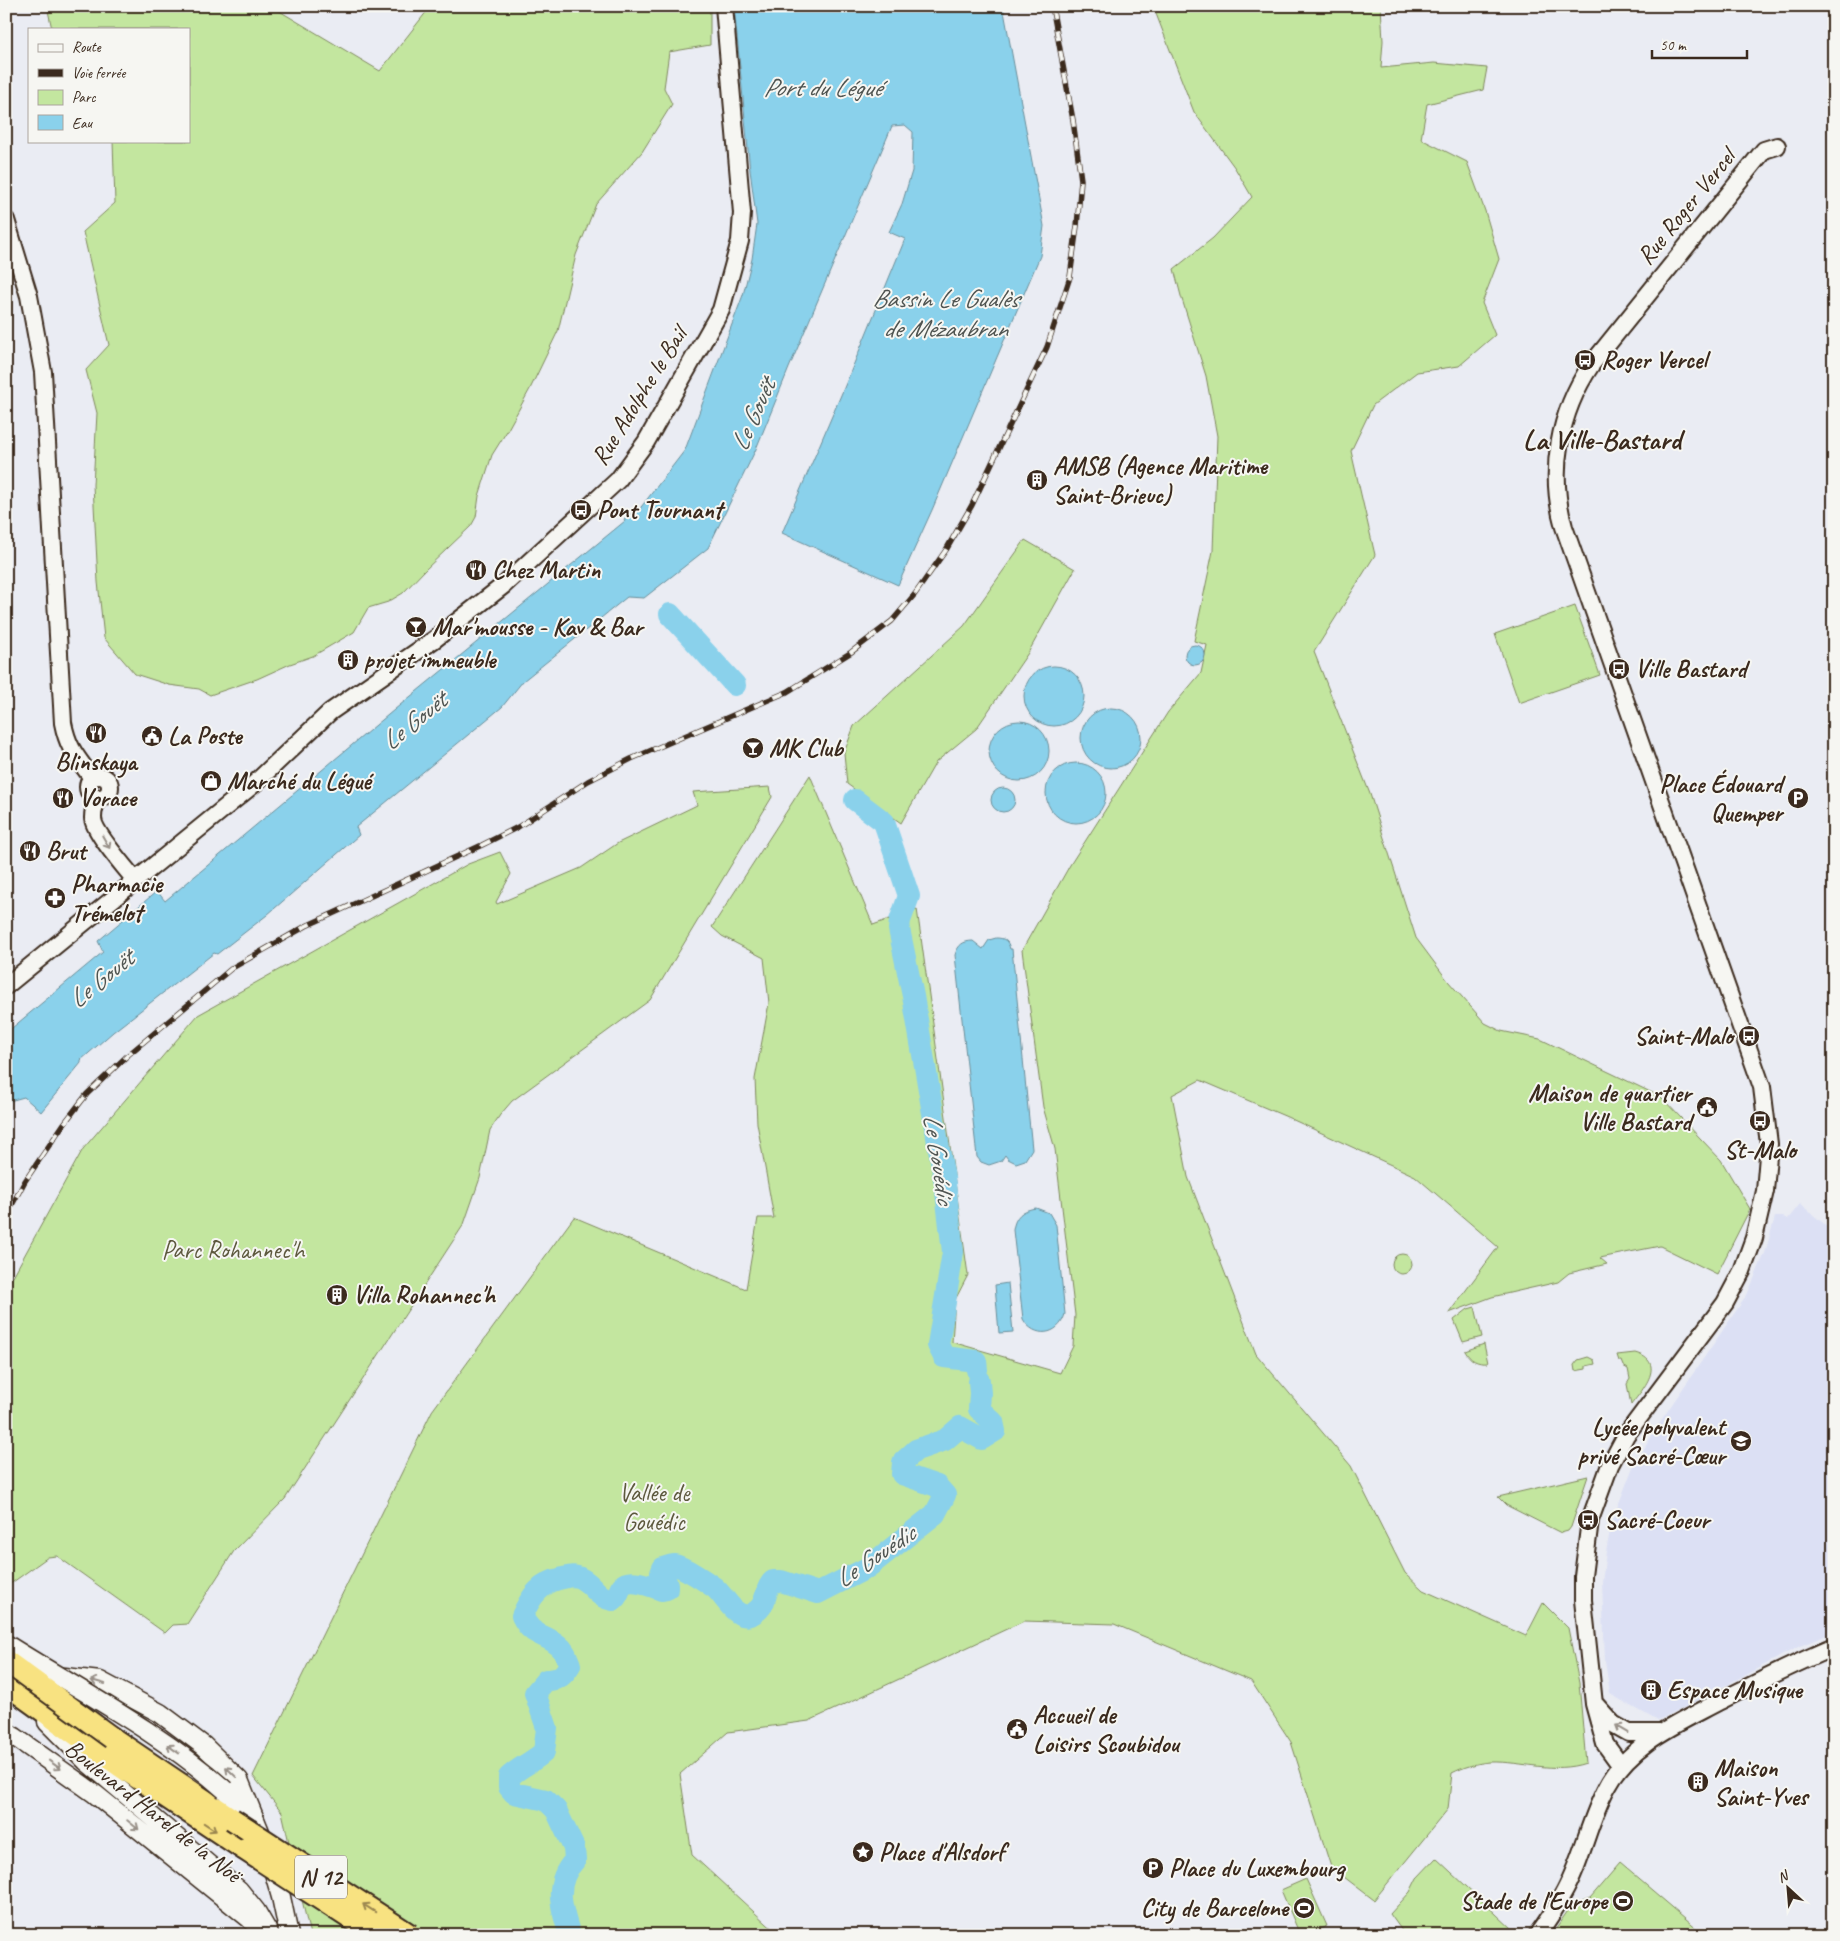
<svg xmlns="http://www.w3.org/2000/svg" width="1840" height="1941" font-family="Caveat,sans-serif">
<rect width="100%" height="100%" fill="#eaecf3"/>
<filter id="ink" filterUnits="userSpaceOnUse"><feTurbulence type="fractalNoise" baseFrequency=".02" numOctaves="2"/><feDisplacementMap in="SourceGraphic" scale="10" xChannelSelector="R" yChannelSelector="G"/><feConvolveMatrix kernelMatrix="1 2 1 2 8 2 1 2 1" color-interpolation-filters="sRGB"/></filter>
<g filter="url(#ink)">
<!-- built -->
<path fill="#dce0f4" d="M 1800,1204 L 1834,1232 L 1834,1632 L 1800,1646 L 1658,1721 L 1610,1694 L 1605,1661 L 1602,1582 L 1606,1552 L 1612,1521 L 1633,1467 L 1664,1416 L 1747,1295 L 1765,1253 L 1775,1217 L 1783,1217 L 1788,1219 Z"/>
<!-- green -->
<path fill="#c3e69f" stroke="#7f885e" d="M 47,6 L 271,6 L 380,71 L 431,6 L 710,6 L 710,45 L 669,52 L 664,88 L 672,104 L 642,152 L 596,204 L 576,255 L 558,331 L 530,389 L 507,431 L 492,455 L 479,496 L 476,517 L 471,526 L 425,570 L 403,593 L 388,602 L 368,608 L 354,632 L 313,656 L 290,664 L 257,679 L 210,695 L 199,689 L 169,685 L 135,674 L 104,638 L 98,582 L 93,485 L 97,413 L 86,370 L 109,345 L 83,232 L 115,203 L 113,141 L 189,141 L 189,29 L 52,29 Z
M 1153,6 L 1381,6 L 1383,41 L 1381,68 L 1434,63 L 1487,68 L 1483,90 L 1427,104 L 1421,139 L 1467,162 L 1485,211 L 1499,259 L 1482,303 L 1495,335 L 1459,366 L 1417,372 L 1373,405 L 1351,451 L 1375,555 L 1314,652 L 1370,794 L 1416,938 L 1448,981 L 1485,1023 L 1501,1031 L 1540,1039 L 1661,1097 L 1721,1160 L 1750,1209 L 1717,1274 L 1660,1246 L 1600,1258 L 1607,1264 L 1569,1273 L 1558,1282 L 1492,1297 L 1449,1313 L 1498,1247 L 1415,1176 L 1287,1117 L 1200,1080 L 1172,1095 L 1188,1177 L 1256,1354 L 1351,1466 L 1405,1573 L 1423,1590 L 1526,1636 L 1543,1603 L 1568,1628 L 1579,1683 L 1586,1763 C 1553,1774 1523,1761 1490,1762 C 1477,1763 1464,1767 1452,1773 L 1448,1809 L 1374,1900 L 1331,1867 L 1291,1742 L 1251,1681 L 1114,1624 L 1024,1621 L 809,1721 L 728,1732 L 680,1774 L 692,1855 L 779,1935 L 310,1935 L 282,1812 L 253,1776 L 432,1411 L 574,1217 L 746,1289 L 758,1218 L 774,1218 L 757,1123 L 755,1079 L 769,1003 L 764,958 L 722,936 L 712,927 L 810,775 L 873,925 L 917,909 L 968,1275 L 955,1300 L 952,1342 L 1060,1373 L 1073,1346 L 1075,1315 L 1055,1149 L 1043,1107 L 1022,950 L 1070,865 L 1168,712 L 1201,673 L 1207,645 L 1194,641 L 1213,551 L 1217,436 L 1206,376 L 1181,296 L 1174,269 L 1213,238 L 1252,197 L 1235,168 L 1194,112 Z
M 1025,540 L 1075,569 L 1028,653 L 976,729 L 936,762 L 901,823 L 847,784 L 844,753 L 854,726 L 964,626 Z
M 1575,606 L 1600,675 L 1519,703 L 1495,634 Z
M 770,787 L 772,797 L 650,1000 L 512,1101 L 500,1115 L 490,1130 L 480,1178 L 464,1224 L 285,1499 L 234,1551 L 187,1624 L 173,1625 L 165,1633 L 57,1556 L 48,1557 L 6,1587 L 6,1289 L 83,1149 L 198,1015 L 468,864 L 500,852 L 511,874 L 496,902 L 497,904 L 581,868 L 618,843 L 697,805 L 693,792 Z
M1392 1264a10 10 0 1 1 20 0a10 10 0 1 1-20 0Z
M 1475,1307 L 1482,1337 L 1463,1342 L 1454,1320 L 1468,1309 Z
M 1484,1344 L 1488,1363 C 1477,1364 1470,1360 1465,1351 Z
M 1635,1353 C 1668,1362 1642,1390 1631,1405 L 1627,1384 L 1630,1379 L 1628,1369 L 1623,1366 L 1621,1361 L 1619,1361 L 1617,1355 Z
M 1588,1357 L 1594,1360 L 1595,1364 L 1586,1366 L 1586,1369 L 1575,1371 L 1574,1365 L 1578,1360 Z
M 1588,1476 L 1571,1527 L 1568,1531 L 1561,1533 L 1506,1505 L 1498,1497 Z
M 1436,1858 L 1512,1929 L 1504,1935 L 1405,1935 L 1390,1914 L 1410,1892 L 1417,1878 Z
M 1620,1863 L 1705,1935 L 1551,1935 L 1572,1905 L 1590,1898 Z
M 1306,1879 L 1327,1926 L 1306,1935 L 1300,1935 L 1281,1890 Z"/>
<!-- water -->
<path fill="#8ad1eb" stroke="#6a8e99" d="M 734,6 L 1003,6 L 1044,226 L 1040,256 L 932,510 L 898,585 L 782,533 L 844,388 L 905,239 L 889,232 L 902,204 L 912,171 L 913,132 L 905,125 L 892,126 L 789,368 L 756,449 L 708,548 L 644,598 L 627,597 L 523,681 L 502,707 L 356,827 L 359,835 L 267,915 L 217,954 L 214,953 L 113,1032 L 81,1060 L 81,1063 L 41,1112 L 24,1097 L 6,1102 L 6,1033 L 103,952 L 98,941 L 157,891 L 165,901 L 394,710 L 625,521 L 624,519 L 636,509 L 638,511 L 685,450 L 743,295 L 752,259 L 757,224 L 750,170 Z
M1185 655a10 10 0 1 1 20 0a10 10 0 1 1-20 0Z
M1024 696a30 30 0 1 1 60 0a30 30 0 1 1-60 0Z
M1081 738a30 30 0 1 1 60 0a30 30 0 1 1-60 0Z
M989 751a30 30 0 1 1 60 0a30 30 0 1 1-60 0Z
M1046 793a30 30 0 1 1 60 0a30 30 0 1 1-60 0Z
M991 800a12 12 0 1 1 24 0a12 12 0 1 1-24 0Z
M 996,938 C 1005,938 1008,941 1010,949 L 1012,949 L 1032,1149 L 1025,1160 L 1016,1163 L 1008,1159 L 1005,1155 L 1001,1161 L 989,1165 L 981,1162 L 977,1157 L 955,955 C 958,945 963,941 973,941 L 983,949 L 989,940 Z
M 1036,1208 L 1049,1213 L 1056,1225 L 1065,1314 C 1059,1336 1034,1339 1023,1319 L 1013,1230 C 1015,1216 1022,1210 1036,1208 Z
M 1008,1283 L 1013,1332 L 999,1333 L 995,1285 Z"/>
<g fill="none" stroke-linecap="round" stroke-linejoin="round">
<!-- river -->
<path stroke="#8ad1eb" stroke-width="22" d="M 670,614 L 735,685
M 855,800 L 884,822 L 909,896 L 901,918
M 900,921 L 899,929 L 913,996 L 945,1184 L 953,1252 L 938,1345 L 944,1357 L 976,1361 L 977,1370
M 570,1935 C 561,1908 553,1883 575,1860 L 574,1848 L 556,1810 L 546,1800 L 514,1793 L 509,1787 L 509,1777 C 519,1767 533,1762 544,1752 L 547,1728 L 535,1693 L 546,1680 C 559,1680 563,1676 570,1665 C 567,1657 565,1650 558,1645 C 542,1632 533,1638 522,1616 C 531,1596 541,1582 563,1578 C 571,1576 575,1575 582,1579 C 595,1586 597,1598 613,1600 C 619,1596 618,1591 622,1586 C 630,1577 653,1587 662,1590 L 667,1589 L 667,1584 L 661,1573 L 663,1568 C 666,1567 671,1565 674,1565 C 683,1566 707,1582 715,1588 C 725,1596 737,1624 754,1613 C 769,1604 763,1590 773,1581 L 781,1581 L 818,1593 L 867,1568 L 935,1514 L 945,1495 L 937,1486 L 902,1474 L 903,1462 L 916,1450 L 945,1440 L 960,1427 L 982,1439 L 995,1431 L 993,1422 L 979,1409 L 980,1393 L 979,1381"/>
<!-- tertiary casing -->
<g stroke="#3b2a1e" stroke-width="20">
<path id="tertiary" d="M 6,220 L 29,296 L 43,372 L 63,723 C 68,749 77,757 92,778
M88 787a11 11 0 1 1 22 0a11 11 0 1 1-22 0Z
M 98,798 C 95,804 93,811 93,818 C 93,831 126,869 135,880
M 6,986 L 254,784 L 330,712 L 435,639 L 504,585 L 618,480 L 646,442 L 721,310 L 740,241 L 742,213 L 724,6
M 1596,1705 L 1613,1724 L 1629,1733 L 1659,1733
M 1621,1766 L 1605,1744 L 1594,1704 L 1583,1600 L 1583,1576 L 1590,1520 L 1610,1465 L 1626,1435 L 1725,1303 L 1742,1271 L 1754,1238 L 1765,1191 L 1769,1144 L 1762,1087 L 1564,527 C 1548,471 1559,413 1591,365 L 1764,150 L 1777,146
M 1537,1935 C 1546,1923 1555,1909 1562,1896 C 1582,1862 1588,1822 1607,1787 C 1630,1743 1679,1723 1720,1701 C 1758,1682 1795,1663 1834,1647"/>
</g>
<!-- secondary casing -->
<g stroke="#3b2a1e" stroke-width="21">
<path id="secondary" d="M 56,1676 L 100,1681 L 160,1713 L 204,1746 L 239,1780 L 267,1849 L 281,1897 L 289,1935
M 47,1722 L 86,1761 L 239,1890 L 256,1911 L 270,1935
M 6,1732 L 15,1737 L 95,1794 L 250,1919 L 258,1928
M 225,1790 L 234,1802 L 247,1831"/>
</g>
<!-- trunk casing -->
<g stroke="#3b2a1e" stroke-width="25">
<path id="trunk" d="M 6,1684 L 120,1766 L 244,1849
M 112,1738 L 232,1819"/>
</g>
<!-- tertiary -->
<use href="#tertiary" stroke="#f6f6f2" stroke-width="16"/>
<!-- secondary -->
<use href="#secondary" stroke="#f6f6f2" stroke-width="18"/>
<!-- trunk -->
<use href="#trunk" stroke="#f8e281" stroke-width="21"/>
<!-- rail casing -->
<g stroke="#3b2a1e" stroke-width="5.5">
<path id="rail" d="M 6,1216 L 25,1181 L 63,1125 L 87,1094 L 128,1055 L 232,968 L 306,926 L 482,845 L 518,827 L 588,781 L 631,759 L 787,692 L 850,653 L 892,621 L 915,594 L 946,550 L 972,505 L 1047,347 L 1070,277 L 1077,226 L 1081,180 L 1073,120 L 1052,6"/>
</g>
<!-- rail -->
<use href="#rail" stroke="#f6f6f2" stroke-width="4" stroke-dasharray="11" stroke-linecap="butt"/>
<!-- secondary-bridge casing -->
<g stroke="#3b2a1e" stroke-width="21" stroke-linecap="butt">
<path id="secondary-bridge" d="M 6,1644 C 79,1690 161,1733 225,1790"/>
</g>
<!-- trunk-bridge casing -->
<g stroke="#3b2a1e" stroke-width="25" stroke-linecap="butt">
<path id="trunk-bridge" d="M 6,1661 L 112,1738
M 232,1819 L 410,1935
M 244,1849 L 376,1935"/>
</g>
<!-- secondary-bridge -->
<use href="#secondary-bridge" stroke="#f6f6f2" stroke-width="18"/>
<!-- trunk-bridge -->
<use href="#trunk-bridge" stroke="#f8e281" stroke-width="21"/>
</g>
<!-- one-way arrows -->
<defs><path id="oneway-shaft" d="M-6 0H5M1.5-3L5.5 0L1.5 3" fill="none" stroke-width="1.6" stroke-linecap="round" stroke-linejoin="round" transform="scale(1.25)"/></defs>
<g stroke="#989088">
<use href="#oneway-shaft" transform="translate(106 842) rotate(60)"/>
<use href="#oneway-shaft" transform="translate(98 1682) rotate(-164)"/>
<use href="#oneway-shaft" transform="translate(1622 1729) rotate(-149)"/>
<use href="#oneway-shaft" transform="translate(173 1749) rotate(-144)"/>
<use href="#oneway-shaft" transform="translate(55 1765) rotate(36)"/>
<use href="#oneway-shaft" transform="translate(231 1772) rotate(-136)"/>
<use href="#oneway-shaft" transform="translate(133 1825) rotate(39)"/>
</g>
<g stroke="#9a8650">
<use href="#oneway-shaft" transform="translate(210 1827) rotate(33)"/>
<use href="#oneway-shaft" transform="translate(369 1908) rotate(-147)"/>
</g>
</g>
<!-- icons -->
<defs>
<g id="bus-disc" transform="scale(1.125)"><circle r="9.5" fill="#3b2a1e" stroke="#f6f6f2"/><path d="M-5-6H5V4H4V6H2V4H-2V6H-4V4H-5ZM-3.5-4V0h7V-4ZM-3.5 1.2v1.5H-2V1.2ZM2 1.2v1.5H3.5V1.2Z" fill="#fff"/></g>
<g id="building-disc" transform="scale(1.125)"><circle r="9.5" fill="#3b2a1e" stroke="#f6f6f2"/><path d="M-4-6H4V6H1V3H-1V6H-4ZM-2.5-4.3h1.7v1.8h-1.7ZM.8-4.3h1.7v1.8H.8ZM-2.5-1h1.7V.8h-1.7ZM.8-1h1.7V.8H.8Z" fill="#fff"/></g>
<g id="restaurant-disc" transform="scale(1.125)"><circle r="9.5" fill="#3b2a1e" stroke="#f6f6f2"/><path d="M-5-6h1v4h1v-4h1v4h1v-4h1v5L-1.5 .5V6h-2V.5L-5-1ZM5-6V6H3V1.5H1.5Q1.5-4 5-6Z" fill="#fff"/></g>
<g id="bar-disc" transform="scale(1.125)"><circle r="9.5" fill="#3b2a1e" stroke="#f6f6f2"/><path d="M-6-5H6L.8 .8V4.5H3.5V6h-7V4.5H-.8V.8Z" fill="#fff"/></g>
<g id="civic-disc" transform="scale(1.125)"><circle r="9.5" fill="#3b2a1e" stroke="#f6f6f2"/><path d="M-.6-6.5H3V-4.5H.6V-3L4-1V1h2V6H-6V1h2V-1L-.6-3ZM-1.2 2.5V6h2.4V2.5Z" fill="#fff"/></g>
<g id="shop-disc" transform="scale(1.125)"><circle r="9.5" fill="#3b2a1e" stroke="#f6f6f2"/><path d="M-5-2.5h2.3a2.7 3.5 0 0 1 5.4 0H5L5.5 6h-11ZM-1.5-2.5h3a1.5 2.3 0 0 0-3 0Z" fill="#fff"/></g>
<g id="parking-disc" transform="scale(1.125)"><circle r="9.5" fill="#3b2a1e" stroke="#f6f6f2"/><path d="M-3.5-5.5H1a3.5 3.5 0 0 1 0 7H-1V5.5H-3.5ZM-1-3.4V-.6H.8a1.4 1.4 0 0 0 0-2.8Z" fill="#fff"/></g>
<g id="pharmacy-disc" transform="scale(1.125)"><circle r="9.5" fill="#3b2a1e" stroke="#f6f6f2"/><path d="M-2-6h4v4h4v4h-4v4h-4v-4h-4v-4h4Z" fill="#fff"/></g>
<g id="school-disc" transform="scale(1.125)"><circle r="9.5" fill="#3b2a1e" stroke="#f6f6f2"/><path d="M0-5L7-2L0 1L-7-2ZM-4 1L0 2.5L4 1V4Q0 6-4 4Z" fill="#fff"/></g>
<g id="sight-disc" transform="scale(1.125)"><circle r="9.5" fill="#3b2a1e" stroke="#f6f6f2"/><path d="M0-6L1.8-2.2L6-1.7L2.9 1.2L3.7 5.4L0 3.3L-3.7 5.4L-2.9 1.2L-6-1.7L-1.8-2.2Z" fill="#fff"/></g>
<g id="stadium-disc" transform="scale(1.125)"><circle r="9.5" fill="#3b2a1e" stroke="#f6f6f2"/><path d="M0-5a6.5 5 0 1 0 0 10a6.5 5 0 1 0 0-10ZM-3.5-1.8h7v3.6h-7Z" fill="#fff"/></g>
</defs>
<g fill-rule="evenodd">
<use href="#bus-disc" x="1585" y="360"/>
<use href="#building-disc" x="1037" y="480"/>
<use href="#bus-disc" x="581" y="510"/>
<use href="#restaurant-disc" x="476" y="570"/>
<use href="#bar-disc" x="416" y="627"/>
<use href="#building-disc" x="348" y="660"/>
<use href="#bus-disc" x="1619" y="669"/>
<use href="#restaurant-disc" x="96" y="733"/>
<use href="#civic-disc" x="152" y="736"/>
<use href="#bar-disc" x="753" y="748"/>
<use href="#shop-disc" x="211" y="781"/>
<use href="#restaurant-disc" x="63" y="798"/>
<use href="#parking-disc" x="1798" y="798"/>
<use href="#restaurant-disc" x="30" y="851"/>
<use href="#pharmacy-disc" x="55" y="898"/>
<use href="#bus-disc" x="1749" y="1036"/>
<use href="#civic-disc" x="1707" y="1107"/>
<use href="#bus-disc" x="1760" y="1121"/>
<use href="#building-disc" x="337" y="1295"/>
<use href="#school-disc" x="1741" y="1441"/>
<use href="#bus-disc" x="1588" y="1520"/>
<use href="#building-disc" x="1651" y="1690"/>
<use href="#civic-disc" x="1017" y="1729"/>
<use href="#building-disc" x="1698" y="1782"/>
<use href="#sight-disc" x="863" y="1852"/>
<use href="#parking-disc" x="1153" y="1868"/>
<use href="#stadium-disc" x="1623" y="1901"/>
<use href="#stadium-disc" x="1304" y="1908"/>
</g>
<g text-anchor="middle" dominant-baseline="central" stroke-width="4" stroke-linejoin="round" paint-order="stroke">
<!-- shield labels -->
<rect fill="#f6f6f2" stroke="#73675e" stroke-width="1" x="295" y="1855.5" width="52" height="43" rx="4"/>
<g font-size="24" font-weight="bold" fill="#3b2a1e">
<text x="321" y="1877">N 12</text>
</g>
<!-- street labels -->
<g font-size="25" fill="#3b2a1e" stroke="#f6f6f2">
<text transform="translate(1686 207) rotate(-51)">Rue Roger Vercel</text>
<text transform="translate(639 396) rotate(-58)">Rue Adolphe le Bail</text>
<text transform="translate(153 1811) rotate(38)">Boulevard Harel de la Noë</text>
</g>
<!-- poi labels -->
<g font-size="25" font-weight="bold" fill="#3b2a1e" stroke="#f6f6f2" text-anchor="start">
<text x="1601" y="360">Roger Vercel</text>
<text x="1053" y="466">AMSB (Agence Maritime<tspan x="1053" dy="29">Saint-Brieuc)</tspan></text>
<text x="597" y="510">Pont Tournant</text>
<text x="492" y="570">Chez Martin</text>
<text x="432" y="627">Mar'mousse - Kav &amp; Bar</text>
<text x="364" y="660">projet immeuble</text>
<text x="1635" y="669">Ville Bastard</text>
<text x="168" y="736">La Poste</text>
<text x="769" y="748">MK Club</text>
<text x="96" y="762" text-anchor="middle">Blinskaya</text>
<text x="227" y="781">Marché du Légué</text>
<text x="1782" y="784" text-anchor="end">Place Édouard<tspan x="1782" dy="29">Quemper</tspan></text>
<text x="79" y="798">Vorace</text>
<text x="46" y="851">Brut</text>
<text x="71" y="884">Pharmacie<tspan x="71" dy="29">Trémelot</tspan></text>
<text x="1733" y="1036" text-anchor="end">Saint-Malo</text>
<text x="1691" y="1093" text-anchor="end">Maison de quartier<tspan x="1691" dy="29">Ville Bastard</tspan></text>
<text x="1760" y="1150" text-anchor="middle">St-Malo</text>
<text x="353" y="1295">Villa Rohannec'h</text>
<text x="1725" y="1427" text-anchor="end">Lycée polyvalent<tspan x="1725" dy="29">privé Sacré-Cœur</tspan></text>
<text x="1604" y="1520">Sacré-Coeur</text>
<text x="1667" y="1690">Espace Musique</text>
<text x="1033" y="1715">Accueil de<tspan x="1033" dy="29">Loisirs Scoubidou</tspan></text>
<text x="1714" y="1768">Maison<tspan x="1714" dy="29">Saint-Yves</tspan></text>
<text x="879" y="1852">Place d'Alsdorf</text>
<text x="1169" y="1868">Place du Luxembourg</text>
<text x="1607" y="1901" text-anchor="end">Stade de l'Europe</text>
<text x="1288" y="1908" text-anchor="end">City de Barcelone</text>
</g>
<!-- park labels -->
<g font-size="25" fill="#5d593e" stroke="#f6f6f2">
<text x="233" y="1250">Parc Rohannec'h</text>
<text x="654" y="1493">Vallée de<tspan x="654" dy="29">Gouédic</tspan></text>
</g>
<!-- water labels -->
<g font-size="26" font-style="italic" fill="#4f5451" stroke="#f6f6f2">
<text x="822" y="87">Port du Légué</text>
<text x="945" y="298">Bassin Le Gualès<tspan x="945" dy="30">de Mézaubran</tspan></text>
<text transform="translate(753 415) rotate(-66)">Le Gouët</text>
<text transform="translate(414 721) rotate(-39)">Le Gouët</text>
<text transform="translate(101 979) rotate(-39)">Le Gouët</text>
<text transform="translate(939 1159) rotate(81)">Le Gouédic</text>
<text transform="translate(875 1556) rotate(-34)">Le Gouédic</text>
</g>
<!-- quarter labels -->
<g font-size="28" font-weight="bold" fill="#3b2a1e" stroke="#f6f6f2">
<text x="1602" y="439">La Ville-Bastard</text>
</g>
</g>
<!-- margin -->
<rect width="1840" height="1941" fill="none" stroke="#f6f6f2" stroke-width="25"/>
<rect x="12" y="12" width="1815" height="1916" fill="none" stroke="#3b2a1e" stroke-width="2" filter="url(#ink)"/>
<!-- legend -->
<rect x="28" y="28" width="162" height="115" fill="#f6f6f2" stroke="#aba49d"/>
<rect x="38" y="44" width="25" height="8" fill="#f6f6f2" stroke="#aba49d"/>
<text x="72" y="52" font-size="15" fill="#3b2a1e">Route</text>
<rect x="38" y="69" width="25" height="8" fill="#3b2a1e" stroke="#aba49d"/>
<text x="72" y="78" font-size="15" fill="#3b2a1e">Voie ferrée</text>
<rect x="38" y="90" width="25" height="15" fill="#c3e69f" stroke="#aba49d"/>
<text x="72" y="102" font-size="15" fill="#3b2a1e">Parc</text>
<rect x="38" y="115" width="25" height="15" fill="#8ad1eb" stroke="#aba49d"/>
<text x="72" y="128" font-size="15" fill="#3b2a1e">Eau</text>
<!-- north arrow -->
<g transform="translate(1788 1888) rotate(334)" stroke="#f6f6f2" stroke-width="4" paint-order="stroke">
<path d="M0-4L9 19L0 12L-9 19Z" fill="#3b2a1e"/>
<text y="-8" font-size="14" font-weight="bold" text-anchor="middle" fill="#3b2a1e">N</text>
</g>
<!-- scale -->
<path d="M1652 50v8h95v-8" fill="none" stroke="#3b2a1e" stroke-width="2.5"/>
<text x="1660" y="50" font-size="15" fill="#3b2a1e" stroke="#f6f6f2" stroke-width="4" paint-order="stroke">50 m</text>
</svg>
